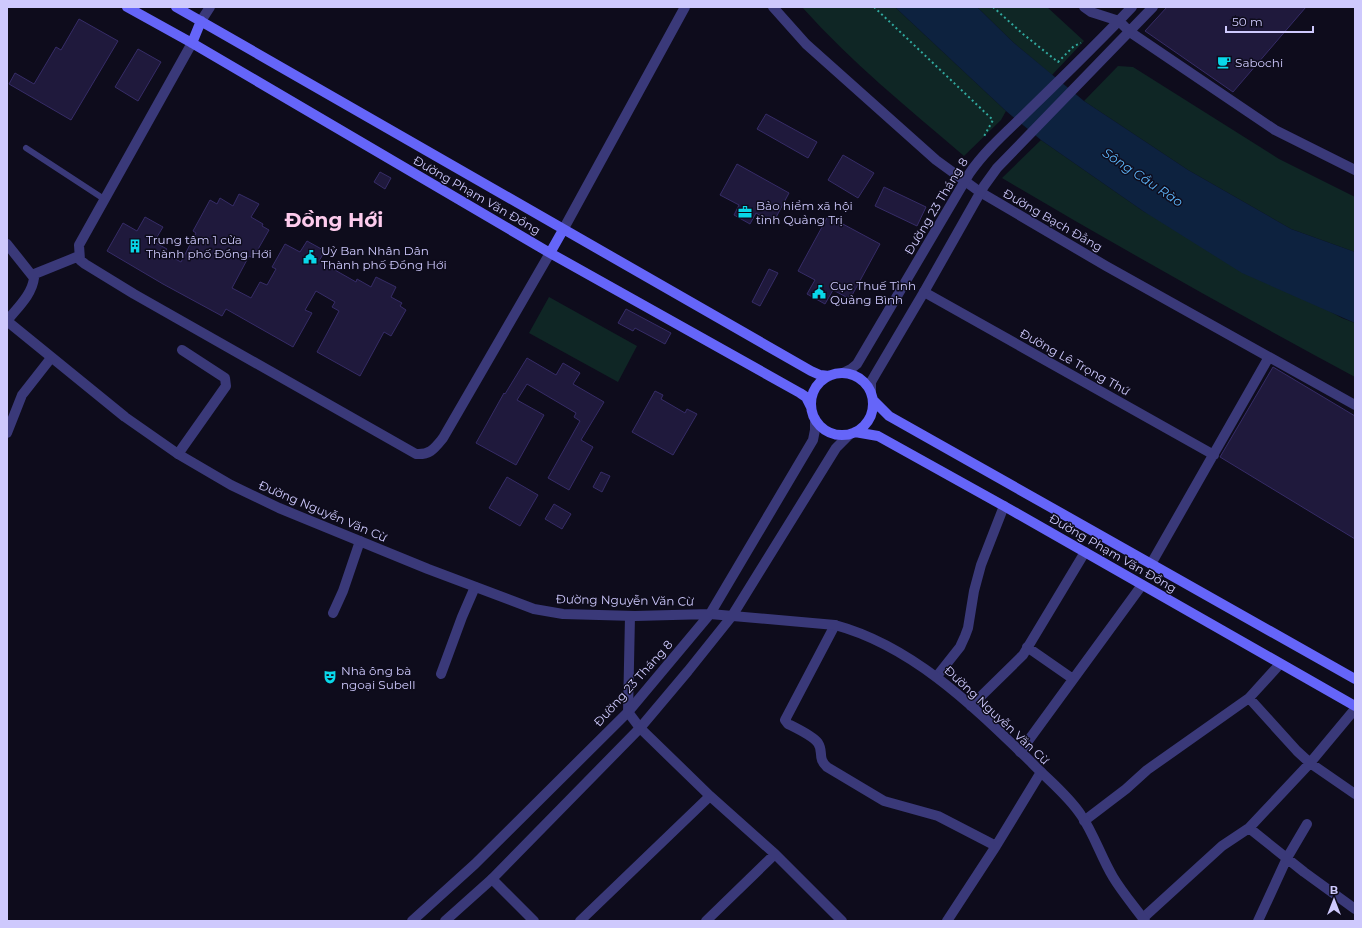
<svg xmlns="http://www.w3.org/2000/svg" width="1362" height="928" font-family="Montserrat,sans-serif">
<rect width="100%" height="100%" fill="#0e0c1c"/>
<!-- green -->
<path fill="#0f2625" d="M 802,7 L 895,7 L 1006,111 L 1001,120 L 964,156 C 908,108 851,62 802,7 Z
M 977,7 L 1047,7 L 1084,41 L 1052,75 L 1014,43 Z
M 1118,66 L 1133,67 L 1279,159 L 1355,197 L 1355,252 L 1291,229 L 1188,170 L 1084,101 Z
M 1041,140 L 1143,211 L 1342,318 L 1355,323 L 1355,377 C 1236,313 1119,247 1002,178 Z
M 549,297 L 637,346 L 618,382 L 529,333 Z"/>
<!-- water -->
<path fill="#0d223f" d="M 895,7 L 977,7 L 1014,43 L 1084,101 L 1188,170 L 1291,229 L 1355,252 L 1355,323 L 1242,273 L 1143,211 L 1041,140 L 1006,111 Z"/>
<!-- building -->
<path fill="#1f193c" stroke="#362c67" d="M 1167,7 L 1306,7 L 1233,92 L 1145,31 Z
M 79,19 L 118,41 L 71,120 L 9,84 L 15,73 L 34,84 L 56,47 L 61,50 Z
M 138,49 L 161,62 L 138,101 L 115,87 Z
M 766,114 L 817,142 L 808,158 L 757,129 Z
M 843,155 L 874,173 L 858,198 L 828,180 Z
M 737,164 L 789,193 L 773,223 L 756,213 L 750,224 L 734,215 L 739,205 L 720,195 Z
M 380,172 L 391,178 L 385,189 L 374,182 Z
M 884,187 L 926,207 L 917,226 L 875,206 Z
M 239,194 L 259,204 L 251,217 L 263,224 L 262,226 L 269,230 L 253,258 L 249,256 L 232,288 L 251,298 L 260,282 L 267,285 L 276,269 L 272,267 L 285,244 L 300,252 L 307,241 L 325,251 L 319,261 L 356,282 L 357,279 L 371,287 L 376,277 L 396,287 L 391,297 L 402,303 L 400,306 L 406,310 L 391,336 L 384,332 L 360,376 L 317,352 L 339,311 L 332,307 L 335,302 L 316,291 L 305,310 L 312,313 L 293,347 L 226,309 L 222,316 L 163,284 L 107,251 L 123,223 L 137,231 L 145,217 L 163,227 L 154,242 L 167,249 L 164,253 L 181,262 L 196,233 L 193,231 L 210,200 L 217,204 L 220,198 L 233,206 Z
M 828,216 L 880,244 L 850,299 L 833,290 L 825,304 L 807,294 L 815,280 L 798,271 Z
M 769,269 L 778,273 L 760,306 L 752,302 Z
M 626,309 L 671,333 L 665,344 L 635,328 L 633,331 L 618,323 Z
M 527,358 L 556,375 L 563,363 L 580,373 L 573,384 L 604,402 L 581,440 L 593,447 L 569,490 L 548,478 L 580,421 L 574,417 L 576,413 L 527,384 L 517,400 L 544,415 L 516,465 L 476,443 L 504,393 L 505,394 Z
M 1273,367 L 1355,416 L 1355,539 L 1220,457 Z
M 655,391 L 663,395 L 661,399 L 685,413 L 687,409 L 697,414 L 673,455 L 632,432 Z
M 601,472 L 610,476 L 602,492 L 593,487 Z
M 507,477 L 538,495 L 520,526 L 489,508 Z
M 554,504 L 571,514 L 562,529 L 545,519 Z"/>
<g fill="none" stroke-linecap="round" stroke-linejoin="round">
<!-- path -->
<path stroke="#31a99f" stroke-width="2" stroke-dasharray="2 3" stroke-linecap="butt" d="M 874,7 L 993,120 L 983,138
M 993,7 L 1023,34 L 1058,62 L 1074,46 L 1081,43"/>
<!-- service -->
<path stroke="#3a3979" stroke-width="6" d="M 26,148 L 104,199"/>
<!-- minor -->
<path stroke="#3a3979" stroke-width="10" d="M 773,7 L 806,44 L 936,160 L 980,192 L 1106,266 L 1355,405
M 201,21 L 210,7
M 192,43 L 79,245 L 80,260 L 85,264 L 134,294 L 416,454 C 430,455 434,449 443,438 L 550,253
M 563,230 L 685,7
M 7,244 L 34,278 C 32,295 17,308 7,321
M 32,275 L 79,256
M 924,292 L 1214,455
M 7,433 L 22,395 L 51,358
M 178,454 L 226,386 L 225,378 L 182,350
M 1151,564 L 1269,357
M 333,613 L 343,591 L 360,541
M 630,616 L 628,712 L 640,728 L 710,796 L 775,854 L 842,921
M 835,625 L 785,720 L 788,724 C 796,728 813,736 818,743 C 824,752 817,758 827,767 L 884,801 L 938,816 L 996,846
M 1027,647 L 1073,679
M 441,674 L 462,617 L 475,587
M 937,676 L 960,647 L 965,636 L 968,628 L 974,591 L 981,565 L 1004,506
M 1249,698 L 1297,751 L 1310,763 L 1355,794
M 971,706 L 1023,655 L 1085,552
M 1020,752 L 1142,585
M 1084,821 L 1126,789 L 1147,770 L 1249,698 L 1280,664
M 1249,828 L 1304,872 L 1355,909
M 492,879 L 534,921
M 1143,918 L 1222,846 L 1249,828 L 1310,763 L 1355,709
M 580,921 L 710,796
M 706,921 L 775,854
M 947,921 L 996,846 L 1041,772
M 1258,921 L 1287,858 L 1307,824"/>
<!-- tertiary -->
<path stroke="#3a3979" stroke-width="10" d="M 1084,7 L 1091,12 L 1119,21 L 1130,32 L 1275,130 L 1355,170
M 7,321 L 125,417 L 178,454 L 231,485 L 279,508 L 428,569 L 534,609 L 563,614 L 635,616 L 710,614 L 835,625 C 913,646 974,707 1031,762 C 1047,779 1068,795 1081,815 C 1094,834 1101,857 1113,877 C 1122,892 1134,906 1145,921
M 843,373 L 851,369 L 857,364 L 969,174 C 986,149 1009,130 1030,109 C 1064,76 1099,42 1132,7
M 871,392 L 871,382 L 875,375 L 924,292 L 984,186 L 997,168 L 1153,7
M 412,921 L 475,864 L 628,712 L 710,614 L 813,440 L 815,430 L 815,419
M 445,921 L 492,879 L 640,728 L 688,671 L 732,616 L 836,448 L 849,435"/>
<!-- secondary -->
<path stroke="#6565f9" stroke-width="10" d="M 127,7 L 192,43 L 550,253 L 800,393 L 806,397 L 811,407
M 176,7 L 811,371 L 820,375 L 829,376
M 192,43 L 201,21
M 550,253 L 563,230
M811 404a31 31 0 1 1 62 0a31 31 0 1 1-62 0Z
M 873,400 L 889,416 L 1355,679
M 855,432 L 878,436 L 1004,506 L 1355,706"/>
</g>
<!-- icons -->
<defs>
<g id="cafe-bare" transform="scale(1.08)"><path d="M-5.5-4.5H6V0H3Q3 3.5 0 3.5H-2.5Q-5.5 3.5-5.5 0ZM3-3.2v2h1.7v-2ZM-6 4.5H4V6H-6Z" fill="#09d8e9" stroke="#0e0c1c" stroke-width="2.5" paint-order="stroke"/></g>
<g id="office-bare" transform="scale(1.08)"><path d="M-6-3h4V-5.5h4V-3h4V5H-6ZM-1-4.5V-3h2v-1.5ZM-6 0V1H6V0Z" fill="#09d8e9" stroke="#0e0c1c" stroke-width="2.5" paint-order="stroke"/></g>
<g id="building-bare" transform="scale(1.08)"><path d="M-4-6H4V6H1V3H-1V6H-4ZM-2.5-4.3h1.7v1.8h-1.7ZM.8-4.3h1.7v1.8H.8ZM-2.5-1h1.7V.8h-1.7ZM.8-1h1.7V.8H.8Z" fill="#09d8e9" stroke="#0e0c1c" stroke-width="2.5" paint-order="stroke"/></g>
<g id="civic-bare" transform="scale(1.08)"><path d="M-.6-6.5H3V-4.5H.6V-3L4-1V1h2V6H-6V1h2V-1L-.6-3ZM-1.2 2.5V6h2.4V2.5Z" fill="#09d8e9" stroke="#0e0c1c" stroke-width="2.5" paint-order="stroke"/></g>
<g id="theatre-bare" transform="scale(1.08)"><path d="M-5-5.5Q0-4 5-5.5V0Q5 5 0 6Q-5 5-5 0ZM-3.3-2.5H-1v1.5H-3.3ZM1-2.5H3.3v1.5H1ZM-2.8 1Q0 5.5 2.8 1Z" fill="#09d8e9" stroke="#0e0c1c" stroke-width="2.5" paint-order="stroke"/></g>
</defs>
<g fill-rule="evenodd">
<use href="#cafe-bare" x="1224" y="62"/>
<use href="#office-bare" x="745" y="212"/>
<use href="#building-bare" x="135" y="246"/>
<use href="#civic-bare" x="310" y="257"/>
<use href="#civic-bare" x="819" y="292"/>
<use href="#theatre-bare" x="330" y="677"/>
</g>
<g text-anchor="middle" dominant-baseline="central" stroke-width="3" stroke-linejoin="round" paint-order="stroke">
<!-- poi labels -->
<g font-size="12" fill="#cec9fd" stroke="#0e0c1c" text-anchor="start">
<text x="1235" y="62">Sabochi</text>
<text x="756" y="205">Bảo hiểm xã hội<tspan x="756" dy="14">tỉnh Quảng Trị</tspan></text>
<text x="146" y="239">Trung tâm 1 cửa<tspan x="146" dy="14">Thành phố Đồng Hới</tspan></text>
<text x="321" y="250">Uỷ Ban Nhân Dân<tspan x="321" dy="14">Thành phố Đồng Hới</tspan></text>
<text x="830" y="285">Cục Thuế Tỉnh<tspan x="830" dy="14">Quảng Bình</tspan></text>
<text x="341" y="670">Nhà ông bà<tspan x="341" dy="14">ngoại Subell</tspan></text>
</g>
<!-- street labels -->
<g font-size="12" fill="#cec9fd" stroke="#0e0c1c">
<text transform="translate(477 195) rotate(30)">Đường Phạm Văn Đồng</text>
<text transform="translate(936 206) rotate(-59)">Đường 23 Tháng 8</text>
<text transform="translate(1053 220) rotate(30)">Đường Bạch Đằng</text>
<text transform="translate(1075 362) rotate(29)">Đường Lê Trọng Thứ</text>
<text transform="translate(323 511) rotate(23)">Đường Nguyễn Văn Cừ</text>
<text transform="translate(1113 553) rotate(30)">Đường Phạm Văn Đồng</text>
<text transform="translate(625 600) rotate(1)">Đường Nguyễn Văn Cừ</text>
<text transform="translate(633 683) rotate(-48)">Đường 23 Tháng 8</text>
<text transform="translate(997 715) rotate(43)">Đường Nguyễn Văn Cừ</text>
</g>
<!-- water labels -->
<g font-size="13" font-style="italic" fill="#5cb4f8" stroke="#0e0c1c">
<text transform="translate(1143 177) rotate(34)">Sông Cầu Rào</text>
</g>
<!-- town labels -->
<g font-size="20" font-weight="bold" fill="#fdcbec" stroke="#0e0c1c">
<text x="334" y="220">Đồng Hới</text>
</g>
</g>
<!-- border -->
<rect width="1362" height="928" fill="none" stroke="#cec9fd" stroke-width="16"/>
<!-- north arrow -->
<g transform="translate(1334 900)" stroke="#0e0c1c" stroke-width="3" paint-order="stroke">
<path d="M0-3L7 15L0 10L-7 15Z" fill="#cec9fd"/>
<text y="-6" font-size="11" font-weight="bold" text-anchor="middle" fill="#cec9fd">B</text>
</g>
<!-- scale -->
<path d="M1226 26v6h87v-6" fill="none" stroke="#cec9fd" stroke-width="2"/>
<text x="1232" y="26" font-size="12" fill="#cec9fd" stroke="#0e0c1c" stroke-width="3" paint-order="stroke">50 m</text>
</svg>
